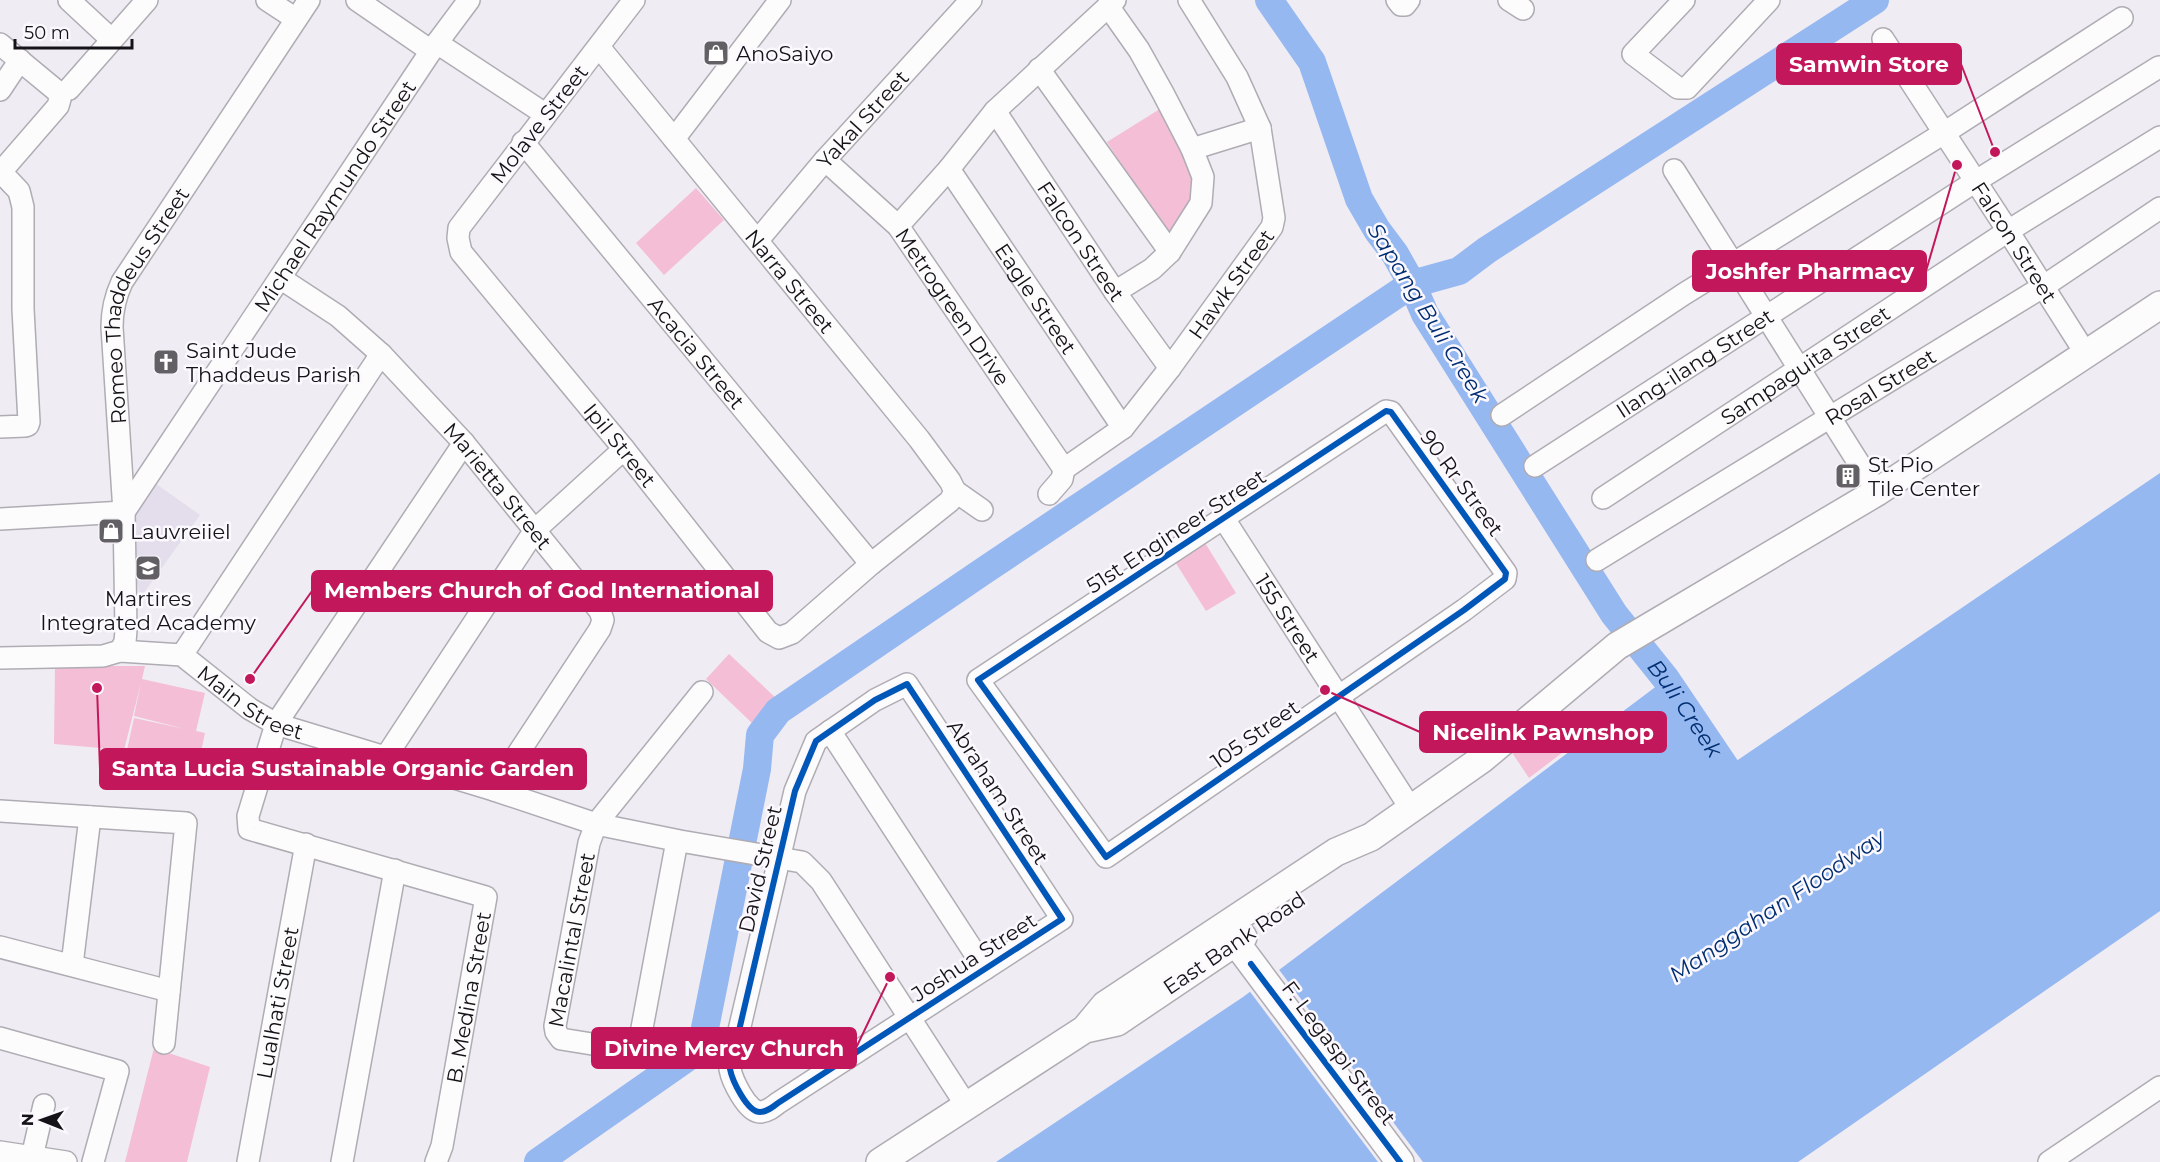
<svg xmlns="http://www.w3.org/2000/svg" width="2160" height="1162" font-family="Montserrat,sans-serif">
<rect width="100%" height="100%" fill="#f0ecf4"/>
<!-- built -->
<path fill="#e4deec" d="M 152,481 L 200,515 L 140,598 L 128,537 L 140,499 Z"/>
<!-- green -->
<path fill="#f4bed6" d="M 1163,107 L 1198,178 L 1195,202 L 1171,242 L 1107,142 Z
M 696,188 L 724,220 L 664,275 L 636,243 Z
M 1202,538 L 1236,593 L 1206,611 L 1172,557 Z
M 729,654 L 778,700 L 754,725 L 706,679 Z
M 55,666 L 145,666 L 142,679 L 205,693 L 196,731 L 205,733 L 198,765 L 127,750 L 134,718 L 185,729 L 134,716 L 141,683 L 124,750 L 54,744 Z
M 1556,717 L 1575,743 L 1529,778 L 1511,751 Z
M 154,1048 L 210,1067 L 187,1162 L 125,1162 Z"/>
<!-- water -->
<path fill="#96b8f0" d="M 2160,473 L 2160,911 L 1798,1162 L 996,1162 L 1243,997 L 1666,679 L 1726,768 Z"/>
<!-- pier -->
<path fill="#f0ecf4" d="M 1277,967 L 1423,1162 L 1378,1162 L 1248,989 Z"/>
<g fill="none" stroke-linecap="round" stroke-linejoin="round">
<!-- river -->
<g stroke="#96b8f0" stroke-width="28">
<path id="s1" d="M 1269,0 L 1312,62 L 1359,199 L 1377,230 L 1395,254 L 1412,284 L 1425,314 L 1614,614 L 1666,679 L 1726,768 L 1733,806"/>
<path d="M 538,1162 L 701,1048 L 757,769 L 760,735 L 778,711 L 982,572 L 1412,284 L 1459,271 L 1487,250 L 1875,0"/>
</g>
<!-- minor casing -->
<g stroke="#afacb3" stroke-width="24">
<g id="minor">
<path d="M 69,0 L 112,40"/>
<path d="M 267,0 L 296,19"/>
<path d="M 357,0 L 431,51"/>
<path id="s2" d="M 634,0 L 459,228 L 458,238 L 461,252 L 624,449 L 768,632 L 779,638 L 792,633 L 871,564 L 950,501 L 955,491"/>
<path d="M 1397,0 L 1401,5 L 1405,5 L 1409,0"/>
<path d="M 1509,0 L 1523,9"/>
<path d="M 1684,0 L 1633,54 L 1678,88 L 1687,88 L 1769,0"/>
<path d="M 1108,6 L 1139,50 L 1163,93 L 1192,149 L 1203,177 L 1201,203 L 1170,252 L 1152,269 L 1115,292"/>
<path id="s3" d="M 1883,39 L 2008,231 L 2086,354"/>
<path d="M 437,43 L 545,114"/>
<path d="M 0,44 L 58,92 L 60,99 L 58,106 L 0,173"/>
<path id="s4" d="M 599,47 L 919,439 L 950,481 L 955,491 L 982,510"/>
<path d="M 1039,69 L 1170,252"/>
<path d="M 69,89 L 147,0"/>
<path d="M 0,90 L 20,60"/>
<path id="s5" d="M 995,111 L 1115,292 L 1170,368"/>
<path d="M 674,139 L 780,0"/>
<path id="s6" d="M 523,142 L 871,564"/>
<path d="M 1192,149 L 1260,128"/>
<path id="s7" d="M 825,160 L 898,226 L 1064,469"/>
<path id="s8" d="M 949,169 L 1123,428"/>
<path d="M 1674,170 L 1877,492"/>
<path d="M 898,226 L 949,169 L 995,111 L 1115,0"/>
<path id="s9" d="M 758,240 L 825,160 L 971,0"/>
<path id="s10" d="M 280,278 L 338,316 L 381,354 L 464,443 L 600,611 L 603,620 L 600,629 L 494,790"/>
<path d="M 1386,411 L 1391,412 L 1506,573 L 1505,579 L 1464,610 L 1106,857 L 978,680 Z"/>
<path d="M 1502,415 L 1684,294 L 1944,133 L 2122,18"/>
<path d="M 0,427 L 25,426 L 28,425 L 29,422 L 23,309 L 23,207 L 19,191 L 1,172"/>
<path id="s11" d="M 1535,466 L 1976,181 L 2159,67"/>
<path id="s12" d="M 1049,494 L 1062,479 L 1064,469 L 1123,428 L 1170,368 L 1272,227 L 1274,218 L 1260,128 L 1237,77 L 1189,0"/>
<path id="s13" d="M 1603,498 L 2008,231 L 2160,137"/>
<path id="s14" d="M 0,519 L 124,512 L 431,51 L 469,0"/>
<path id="s15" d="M 1224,519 L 1411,809"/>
<path id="s16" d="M 1597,560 L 2044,286 L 2160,208"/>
<path id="s17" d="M 120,651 L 125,642 L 126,630 L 124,512 L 112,327 C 112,310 115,297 122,282 L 309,0"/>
<path d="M 182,655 L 381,354"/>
<path id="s18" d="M 0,658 L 103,656 L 120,651 L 182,655 L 250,709 L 276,724 L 494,790 L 596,824 L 680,841 L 802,862 L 821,881 L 966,1105"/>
<path d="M 907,684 L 1062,919 L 778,1103 C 773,1107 767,1112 760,1112 C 747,1112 732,1080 730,1069 L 795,791 L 816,741 L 875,700 Z"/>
<path d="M 830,731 L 985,969"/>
<path d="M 385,758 L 535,530 L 624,449"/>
<path d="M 0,811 L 186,823 L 164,1043"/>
<path id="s19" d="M 677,841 L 639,1044 L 637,1047 L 629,1050 L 561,1039 L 556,1032 L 555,1026 L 589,843 L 596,824 L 702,692"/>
<path d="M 0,947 L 169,991"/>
<path d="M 72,965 L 90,817"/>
<path d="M 0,1038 L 118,1071 L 93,1162"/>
<path d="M 0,1152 L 66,1162"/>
<path d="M 32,1157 L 44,1105"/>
<path id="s20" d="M 248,1162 L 306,844"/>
<path d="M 342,1162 L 395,870"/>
<path id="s21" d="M 436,1162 L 442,1146 L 486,897 L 249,829 L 248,816 L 276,724 L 464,443"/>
<path d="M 2049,1162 L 2160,1087"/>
</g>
</g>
<!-- major casing -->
<g stroke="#afacb3" stroke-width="30">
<path id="major" d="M 1225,928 L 1400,1162
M 1085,1029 L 1117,1022 L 1243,937
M 880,1162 L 1085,1029 L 1105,1005 L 1336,852 L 1371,837 L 1482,759 L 1617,646 L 1877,492 L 2160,305"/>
</g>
<!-- minor -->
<use href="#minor" stroke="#fdfcfd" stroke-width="21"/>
<!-- major -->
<use href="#major" stroke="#fdfcfd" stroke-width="27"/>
<!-- cycleway casing -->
<g stroke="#fbf8fe" stroke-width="10">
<path id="cycleway" d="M 1386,411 L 1391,412 L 1506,573 L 1505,579 L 1464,610 L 1106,857 L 978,680 Z
M 907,684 L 1062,919 L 778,1103 C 773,1107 767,1112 760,1112 C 747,1112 732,1080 730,1069 L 795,791 L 816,741 L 875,700 Z
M 1251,964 L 1400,1162"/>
</g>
<!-- cycleway -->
<use href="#cycleway" stroke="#0057b8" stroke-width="6"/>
</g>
<!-- icons -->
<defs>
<g id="shop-square" transform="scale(1.35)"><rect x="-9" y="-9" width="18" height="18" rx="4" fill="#625f65" stroke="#fbf8fe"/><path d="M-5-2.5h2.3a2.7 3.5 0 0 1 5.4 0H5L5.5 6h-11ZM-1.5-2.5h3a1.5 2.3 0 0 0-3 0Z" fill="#fff"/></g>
<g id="church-square" transform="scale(1.35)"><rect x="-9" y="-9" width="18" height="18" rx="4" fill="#625f65" stroke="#fbf8fe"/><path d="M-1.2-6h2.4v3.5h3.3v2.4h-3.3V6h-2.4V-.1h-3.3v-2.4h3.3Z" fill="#fff"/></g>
<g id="building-square" transform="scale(1.35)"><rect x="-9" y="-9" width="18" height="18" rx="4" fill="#625f65" stroke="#fbf8fe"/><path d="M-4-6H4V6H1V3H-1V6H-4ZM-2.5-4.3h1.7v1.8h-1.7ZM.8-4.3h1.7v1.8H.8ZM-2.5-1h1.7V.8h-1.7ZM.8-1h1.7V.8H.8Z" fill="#fff"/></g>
<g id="school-square" transform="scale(1.35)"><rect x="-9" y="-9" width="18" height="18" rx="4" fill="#625f65" stroke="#fbf8fe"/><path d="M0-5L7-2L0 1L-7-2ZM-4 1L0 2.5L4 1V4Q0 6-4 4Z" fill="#fff"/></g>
</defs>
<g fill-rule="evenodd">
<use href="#shop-square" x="716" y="53"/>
<use href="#church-square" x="166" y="362"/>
<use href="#building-square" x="1848" y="476"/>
<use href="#shop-square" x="111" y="531"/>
<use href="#school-square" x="148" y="568"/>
</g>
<g text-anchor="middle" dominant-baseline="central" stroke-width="5" stroke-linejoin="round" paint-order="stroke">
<!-- poi labels -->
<g font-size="21" fill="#151318" stroke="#fbf8fe" text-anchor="start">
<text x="736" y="53">AnoSaiyo</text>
<text x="186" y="350">Saint Jude<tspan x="186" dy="24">Thaddeus Parish</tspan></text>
<text x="1868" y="464">St. Pio<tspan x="1868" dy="24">Tile Center</tspan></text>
<text x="130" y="531">Lauvreiiel</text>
<text x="148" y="598" text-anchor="middle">Martires<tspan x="148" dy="24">Integrated Academy</tspan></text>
</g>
<!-- street labels -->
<g font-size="21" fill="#151318" stroke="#fbf8fe">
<text stroke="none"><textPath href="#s9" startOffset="160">Yakal Street</textPath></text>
<text transform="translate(539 124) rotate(-52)">Molave Street</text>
<text stroke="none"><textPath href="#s14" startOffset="504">Michael Raymundo Street</textPath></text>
<text stroke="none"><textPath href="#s5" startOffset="156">Falcon Street</textPath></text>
<text stroke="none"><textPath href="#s3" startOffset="242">Falcon Street</textPath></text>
<text stroke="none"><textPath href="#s4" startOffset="302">Narra Street</textPath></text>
<text stroke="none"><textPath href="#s12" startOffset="282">Hawk Street</textPath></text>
<text stroke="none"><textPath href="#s8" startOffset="156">Eagle Street</textPath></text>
<text stroke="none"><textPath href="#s7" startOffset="196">Metrogreen Drive</textPath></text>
<text stroke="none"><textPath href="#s17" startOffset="356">Romeo Thaddeus Street</textPath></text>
<text stroke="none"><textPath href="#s6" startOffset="273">Acacia Street</textPath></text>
<text stroke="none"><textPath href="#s11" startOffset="190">Ilang-ilang Street</textPath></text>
<text stroke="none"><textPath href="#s13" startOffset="242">Sampaguita Street</textPath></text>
<text stroke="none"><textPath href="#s16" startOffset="332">Rosal Street</textPath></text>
<text stroke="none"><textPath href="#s2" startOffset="562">Ipil Street</textPath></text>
<text transform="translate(1462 483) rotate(54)">90 Rr Street</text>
<text stroke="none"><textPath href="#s10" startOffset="303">Marietta Street</textPath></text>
<text transform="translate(1176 531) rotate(-33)">51st Engineer Street</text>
<text stroke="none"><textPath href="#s15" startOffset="118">155 Street</textPath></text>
<text stroke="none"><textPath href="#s18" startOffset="267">Main Street</textPath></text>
<text transform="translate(1255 734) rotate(-35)">105 Street</text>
<text transform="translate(998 792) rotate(57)">Abraham Street</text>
<text transform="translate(760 869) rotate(-77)">David Street</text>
<text stroke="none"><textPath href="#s19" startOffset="390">Macalintal Street</textPath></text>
<text transform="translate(1234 943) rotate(-34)">East Bank Road</text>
<text transform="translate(974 957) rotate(-33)">Joshua Street</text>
<text stroke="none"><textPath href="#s21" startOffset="168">B. Medina Street</textPath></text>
<text stroke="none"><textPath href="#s20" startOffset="162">Lualhati Street</textPath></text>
<text transform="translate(1339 1053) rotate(53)">F. Legaspi Street</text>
</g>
<!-- water labels -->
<g font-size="22" font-style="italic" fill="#002e71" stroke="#fbf8fe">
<text transform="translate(1428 313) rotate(58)">Sapang Buli Creek</text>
<text stroke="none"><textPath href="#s1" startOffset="826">Buli Creek</textPath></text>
<text transform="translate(1777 906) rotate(-34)">Manggahan Floodway</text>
</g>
</g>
<!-- callouts -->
<path fill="none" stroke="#c2185b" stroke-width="2" d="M1995 152L1961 64M1957 165L1926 271M250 679L312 591M1325 690L1420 732M97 688L100 769M890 977L856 1048"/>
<g fill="#c2185b" stroke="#fbf8fe" stroke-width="2">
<circle cx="1995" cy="152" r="6"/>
<circle cx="1957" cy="165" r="6"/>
<circle cx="250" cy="679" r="6"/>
<circle cx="1325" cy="690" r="6"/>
<circle cx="97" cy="688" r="6"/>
<circle cx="890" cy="977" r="6"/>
</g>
<g fill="#c2185b" stroke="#c2185b" stroke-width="2">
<rect x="1777" y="44" width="184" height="40" rx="6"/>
<rect x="1693" y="251" width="233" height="40" rx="6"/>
<rect x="312" y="571" width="460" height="40" rx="6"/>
<rect x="1420" y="712" width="246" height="40" rx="6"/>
<rect x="100" y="749" width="486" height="40" rx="6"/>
<rect x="592" y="1028" width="264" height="40" rx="6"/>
</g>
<g font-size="22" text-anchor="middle" font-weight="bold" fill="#fff">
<text x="1869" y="72">Samwin Store</text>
<text x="1810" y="279">Joshfer Pharmacy</text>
<text x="542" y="598">Members Church of God International</text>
<text x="1543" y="740">Nicelink Pawnshop</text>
<text x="343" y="776">Santa Lucia Sustainable Organic Garden</text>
<text x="724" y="1056">Divine Mercy Church</text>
</g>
<!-- north arrow -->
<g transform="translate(42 1120) rotate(271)" stroke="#fbf8fe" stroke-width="4.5" paint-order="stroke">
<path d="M0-4.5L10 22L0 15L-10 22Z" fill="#151318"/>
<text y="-9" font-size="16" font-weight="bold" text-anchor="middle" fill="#151318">N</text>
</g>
<!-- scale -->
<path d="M15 39v9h117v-9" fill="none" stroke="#151318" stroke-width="3"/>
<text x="24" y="39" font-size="18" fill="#151318" stroke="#fbf8fe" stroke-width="4.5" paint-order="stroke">50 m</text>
</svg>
